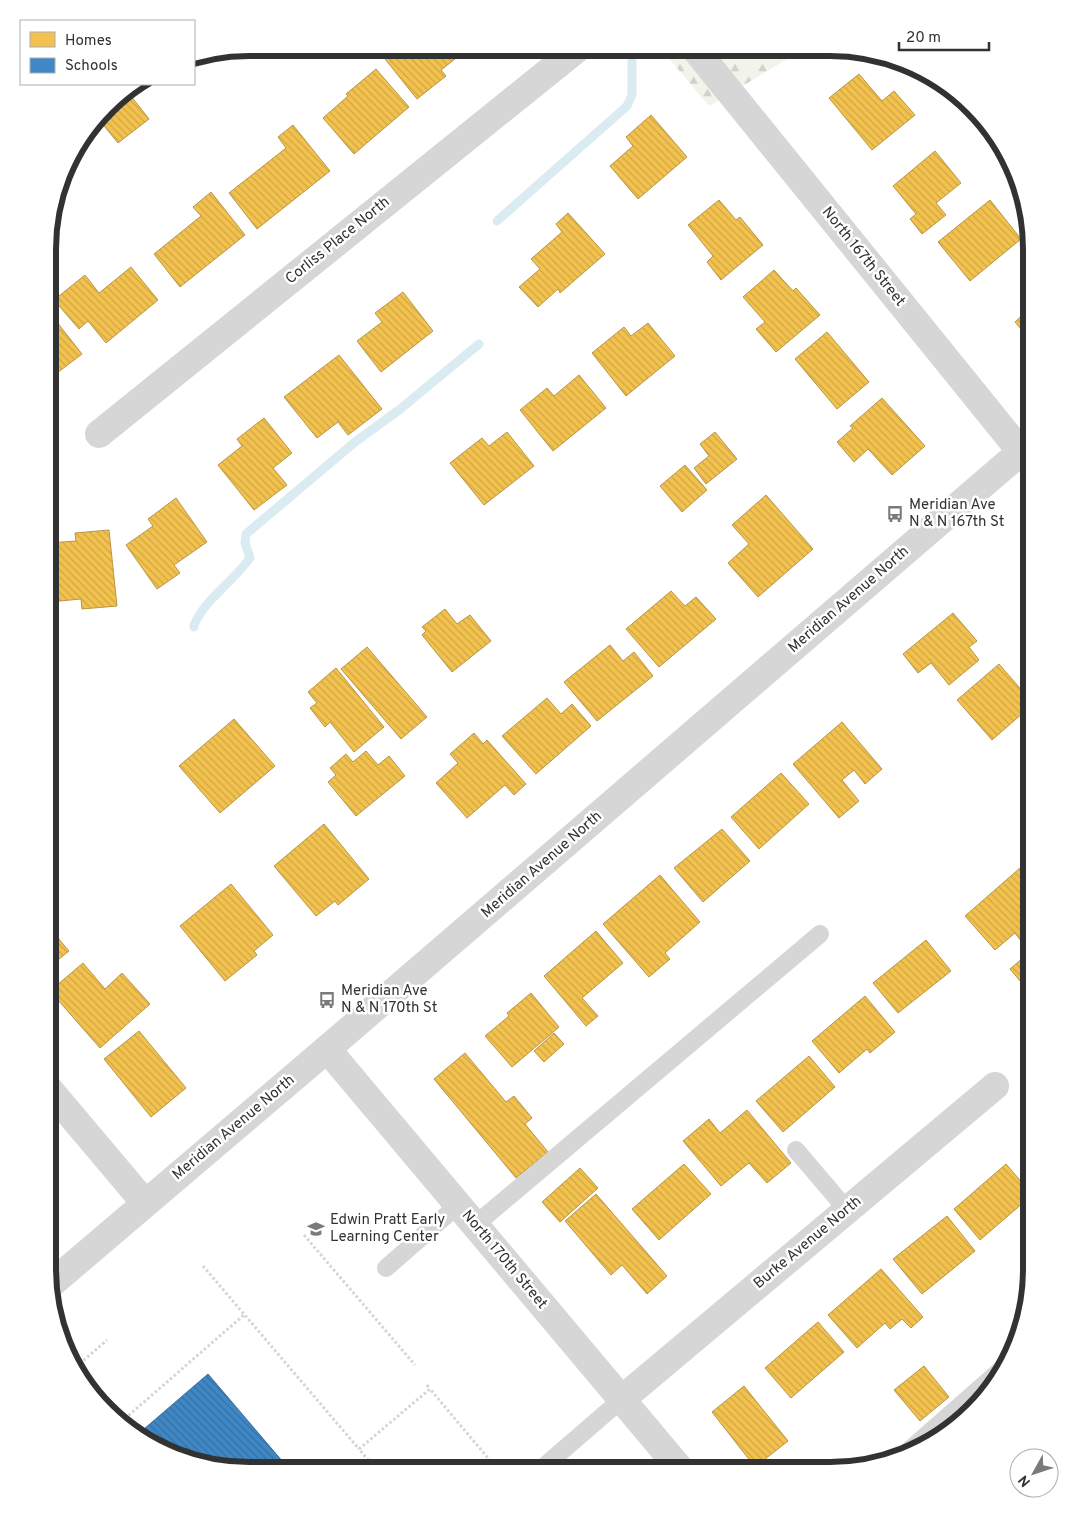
<svg xmlns="http://www.w3.org/2000/svg" width="1079" height="1518" font-family="Overpass,sans-serif">
<defs>
<pattern id="forest-firs" width="22" height="20" patternUnits="userSpaceOnUse" patternTransform="scale(1.25)"><rect width="22" height="20" fill="#f2f4ec"/><path d="M5 1l3.5 6h-7zM16 11l3.5 6h-7z" fill="#d0d2cb"/></pattern>
<pattern id="homes-back-hatch" width="6" height="6" patternUnits="userSpaceOnUse" patternTransform="scale(1.25)"><rect width="6" height="6" fill="#f2c14e"/><path d="M-1 5l2 2M0 0l6 6M5-1l2 2" fill="none" stroke="#d0a645"/></pattern>
<pattern id="schools-back-hatch" width="6" height="6" patternUnits="userSpaceOnUse" patternTransform="scale(1.25)"><rect width="6" height="6" fill="#3f88c5"/><path d="M-1 5l2 2M0 0l6 6M5-1l2 2" fill="none" stroke="#3570a1"/></pattern>
</defs>
<rect width="100%" height="100%" fill="#fff"/>
<!-- forest -->
<path fill="url(#forest-firs)" d="M 661,49 L 804,49 L 709,106 Z"/>
<!-- homes -->
<path fill="url(#homes-back-hatch)" stroke="#b89646" d="M 399,48 L 469,48 L 441,70 L 446,76 L 417,99 L 385,59 Z
M 376,69 L 409,107 L 354,154 L 323,118 L 348,96 L 346,94 Z
M 859,74 L 882,101 L 894,91 L 915,115 L 872,150 L 829,98 Z
M 127,91 L 149,119 L 118,143 L 101,122 L 88,133 L 117,97 Z
M 651,115 L 687,157 L 638,199 L 610,166 L 633,146 L 626,137 Z
M 293,125 L 330,171 L 257,229 L 229,193 L 286,148 L 278,137 Z
M 935,151 L 961,183 L 936,203 L 946,215 L 922,234 L 910,219 L 916,214 L 893,186 Z
M 211,192 L 245,235 L 180,287 L 154,254 L 201,216 L 193,207 Z
M 719,200 L 736,220 L 740,217 L 763,245 L 721,280 L 707,262 L 713,256 L 688,225 Z
M 990,200 L 1021,239 L 970,281 L 938,242 Z
M 568,213 L 605,254 L 560,293 L 558,289 L 538,307 L 519,287 L 540,269 L 531,259 L 562,232 L 556,224 Z
M 131,267 L 158,300 L 106,343 L 88,321 L 79,329 L 54,300 L 85,275 L 99,293 Z
M 774,270 L 793,291 L 796,288 L 820,315 L 776,352 L 756,329 L 765,322 L 743,297 Z
M 403,292 L 433,331 L 381,372 L 357,341 L 382,322 L 375,313 Z
M 1031,307 L 1031,341 L 1015,322 Z
M 49,312 L 82,354 L 53,376 L 49,371 Z
M 648,323 L 675,356 L 626,396 L 592,353 L 624,327 L 631,336 Z
M 827,332 L 869,382 L 837,409 L 795,359 Z
M 339,355 L 382,409 L 348,435 L 338,422 L 317,438 L 284,397 Z
M 579,375 L 606,408 L 553,451 L 520,410 L 547,388 L 554,396 Z
M 882,398 L 925,446 L 892,475 L 868,449 L 854,462 L 837,442 L 853,428 L 850,426 Z
M 264,418 L 292,453 L 273,468 L 287,485 L 254,510 L 218,465 L 242,446 L 237,439 Z
M 507,432 L 534,466 L 484,505 L 450,463 L 482,438 L 489,446 Z
M 715,432 L 737,459 L 706,484 L 694,468 L 709,456 L 700,444 Z
M 685,465 L 707,490 L 682,512 L 660,486 Z
M 766,495 L 813,549 L 758,597 L 728,563 L 749,544 L 732,525 Z
M 176,498 L 207,542 L 174,565 L 180,573 L 157,589 L 126,545 L 153,526 L 148,519 Z
M 109,530 L 117,606 L 82,609 L 81,599 L 49,602 L 49,543 L 76,541 L 75,533 Z
M 671,591 L 685,606 L 696,597 L 716,619 L 659,667 L 626,629 Z
M 445,609 L 457,624 L 470,615 L 491,641 L 452,672 L 422,635 L 426,631 L 422,627 Z
M 953,613 L 977,641 L 969,647 L 979,660 L 949,685 L 931,663 L 918,673 L 903,654 Z
M 610,645 L 623,661 L 634,652 L 653,676 L 597,721 L 564,682 Z
M 367,647 L 427,717 L 401,739 L 341,669 Z
M 999,664 L 1031,701 L 1031,706 L 992,740 L 957,700 Z
M 336,668 L 384,727 L 354,752 L 330,722 L 325,727 L 310,708 L 317,703 L 308,692 Z
M 547,698 L 561,714 L 572,704 L 591,726 L 536,774 L 502,736 Z
M 234,719 L 275,766 L 220,813 L 179,766 Z
M 842,722 L 882,769 L 865,784 L 854,770 L 842,780 L 859,801 L 839,818 L 793,764 Z
M 474,733 L 483,744 L 487,740 L 526,784 L 514,795 L 505,785 L 467,818 L 436,783 L 458,763 L 450,754 Z
M 366,751 L 378,765 L 389,756 L 405,776 L 356,816 L 328,782 L 336,775 L 330,768 L 346,754 L 353,762 Z
M 781,773 L 809,804 L 759,849 L 731,817 Z
M 324,824 L 369,879 L 338,905 L 335,901 L 316,916 L 274,866 Z
M 722,829 L 750,861 L 703,902 L 674,868 Z
M 1020,868 L 1031,881 L 1031,932 L 1021,941 L 1015,933 L 995,950 L 965,916 Z
M 660,875 L 700,922 L 665,953 L 670,959 L 649,977 L 603,924 Z
M 231,884 L 273,935 L 254,951 L 257,955 L 225,981 L 180,926 Z
M 48,926 L 69,951 L 48,968 Z
M 596,931 L 623,963 L 582,998 L 598,1016 L 586,1026 L 544,976 Z
M 926,940 L 951,971 L 898,1013 L 873,983 Z
M 1031,951 L 1031,994 L 1010,969 Z
M 83,963 L 105,989 L 122,973 L 150,1004 L 100,1048 L 50,991 Z
M 531,993 L 559,1027 L 512,1067 L 485,1036 L 509,1016 L 507,1013 Z
M 865,996 L 895,1032 L 870,1053 L 867,1049 L 839,1073 L 812,1041 Z
M 139,1031 L 186,1088 L 151,1117 L 104,1059 Z
M 554,1033 L 564,1044 L 544,1062 L 534,1051 Z
M 465,1053 L 506,1102 L 514,1096 L 532,1118 L 525,1124 L 548,1152 L 516,1178 L 434,1079 Z
M 809,1056 L 835,1087 L 783,1132 L 756,1101 Z
M 747,1110 L 791,1163 L 767,1183 L 749,1163 L 721,1186 L 683,1141 L 709,1119 L 720,1133 Z
M 1031,1153 L 1031,1171 L 1022,1161 Z
M 684,1164 L 711,1194 L 659,1240 L 632,1209 Z
M 1006,1164 L 1031,1193 L 1031,1196 L 980,1240 L 954,1209 Z
M 580,1168 L 598,1188 L 560,1222 L 542,1202 Z
M 596,1194 L 667,1276 L 647,1294 L 622,1265 L 611,1275 L 565,1221 Z
M 947,1216 L 975,1251 L 922,1294 L 893,1259 Z
M 881,1269 L 923,1317 L 911,1328 L 902,1319 L 890,1329 L 885,1323 L 857,1348 L 828,1315 Z
M 818,1322 L 844,1352 L 791,1398 L 765,1368 Z
M 924,1366 L 949,1397 L 920,1421 L 894,1390 Z
M 744,1386 L 788,1441 L 755,1467 L 712,1412 Z"/>
<!-- schools -->
<path fill="url(#schools-back-hatch)" stroke="#3b6e99" d="M 208,1374 L 289,1469 L 223,1469 L 172,1455 L 137,1435 Z"/>
<g fill="none" stroke-linecap="round" stroke-linejoin="round">
<!-- stream -->
<path stroke="#daebf1" stroke-width="9" d="M 497,221 L 627,106 L 632,95 L 632,53
M 194,627 L 194,625 C 206,598 233,582 250,558 L 245,543 L 246,534 L 355,442 L 399,410 L 479,344"/>
<!-- path -->
<path stroke="#d5d5d5" stroke-width="3" stroke-dasharray="2.5 2.5" stroke-linecap="butt" d="M 304,1235 L 415,1365
M 203,1266 L 359,1449
M 76,1367 L 107,1340
M 427,1385 L 430,1389
M 121,1422 L 245,1314
M 373,1469 L 373,1466 L 359,1449 L 430,1389 L 498,1470"/>
<!-- service -->
<path stroke="#d6d6d6" stroke-width="18" d="M 796,1150 L 847,1210
M 475,1225 L 820,934
M 386,1268 L 458,1205
M 906,1453 L 1004,1367
M 540,1470 L 622,1399"/>
<!-- minor -->
<path stroke="#d6d6d6" stroke-width="28" d="M 695,49 L 1031,464
M 99,434 L 578,48
M 327,1049 L 681,1470
M 48,1088 L 145,1203
M 622,1399 L 995,1086"/>
<!-- tertiary -->
<path stroke="#d6d6d6" stroke-width="28" d="M 51,1284 L 327,1049 L 1031,443"/>
</g>
<!-- icons -->
<defs>
<g id="bus-bare" transform="scale(1.35)"><path d="M-5-6H5V4H4V6H2V4H-2V6H-4V4H-5ZM-3.5-4V0h7V-4ZM-3.5 1.2v1.5H-2V1.2ZM2 1.2v1.5H3.5V1.2Z" fill="#7a7a7a" stroke="#fff" stroke-width="2.5" paint-order="stroke"/></g>
<g id="school-bare" transform="scale(1.35)"><path d="M0-5L7-2L0 1L-7-2ZM-4 1L0 2.5L4 1V4Q0 6-4 4Z" fill="#7a7a7a" stroke="#fff" stroke-width="2.5" paint-order="stroke"/></g>
</defs>
<g fill-rule="evenodd">
<use href="#bus-bare" x="895" y="514"/>
<use href="#bus-bare" x="327" y="1000"/>
<use href="#school-bare" x="316" y="1229"/>
</g>
<g text-anchor="middle" dominant-baseline="central" stroke-width="5" stroke-linejoin="round" paint-order="stroke">
<!-- street labels -->
<g font-size="15" fill="#323232" stroke="#fff">
<text transform="translate(338 241) rotate(-39)">Corliss Place North</text>
<text transform="translate(863 257) rotate(51)">North 167th Street</text>
<text transform="translate(849 600) rotate(-41)">Meridian Avenue North</text>
<text transform="translate(542 865) rotate(-41)">Meridian Avenue North</text>
<text transform="translate(234 1128) rotate(-40)">Meridian Avenue North</text>
<text transform="translate(808 1243) rotate(-40)">Burke Avenue North</text>
<text transform="translate(504 1260) rotate(50)">North 170th Street</text>
</g>
<!-- poi labels -->
<g font-size="15" fill="#323232" stroke="#fff" text-anchor="start">
<text x="909" y="505">Meridian Ave<tspan x="909" dy="17">N &amp; N 167th St</tspan></text>
<text x="341" y="991">Meridian Ave<tspan x="341" dy="17">N &amp; N 170th St</tspan></text>
<text x="330" y="1220">Edwin Pratt Early<tspan x="330" dy="17">Learning Center</tspan></text>
</g>
</g>
<!-- crop -->
<path d="M0 0H1079V1518H0ZM249 56H830A193 193 0 0 1 1023 249V1269A193 193 0 0 1 830 1462H249A193 193 0 0 1 56 1269V249A193 193 0 0 1 249 56Z" fill="#fff" fill-rule="evenodd"/>
<path fill="none" stroke="#323232" stroke-width="6" d="M249 56H830A193 193 0 0 1 1023 249V1269A193 193 0 0 1 830 1462H249A193 193 0 0 1 56 1269V249A193 193 0 0 1 249 56Z"/>
<!-- legend -->
<rect x="20" y="20" width="175" height="65" fill="#ffffff" stroke="#adadad"/>
<rect x="30" y="32" width="25" height="15" fill="#f2c14e" stroke="#adadad"/>
<text x="65" y="45" font-size="15" fill="#323232">Homes</text>
<rect x="30" y="58" width="25" height="15" fill="#3f88c5" stroke="#adadad"/>
<text x="65" y="70" font-size="15" fill="#323232">Schools</text>
<!-- north arrow -->
<g transform="translate(1034 1473) rotate(230)"><circle r="24" fill="#ffffff" stroke="#adadad"/>
<path d="M0-4L9 19L0 12L-9 19Z" fill="#7a7a7a"/>
<text y="-8" font-size="14" font-weight="bold" text-anchor="middle" fill="#323232">N</text>
</g>
<!-- scale -->
<path d="M899 42v8h90v-8" fill="none" stroke="#323232" stroke-width="2.5"/>
<text x="906" y="42" font-size="15" fill="#323232" stroke="#ffffff" stroke-width="4" paint-order="stroke">20 m</text>
</svg>
